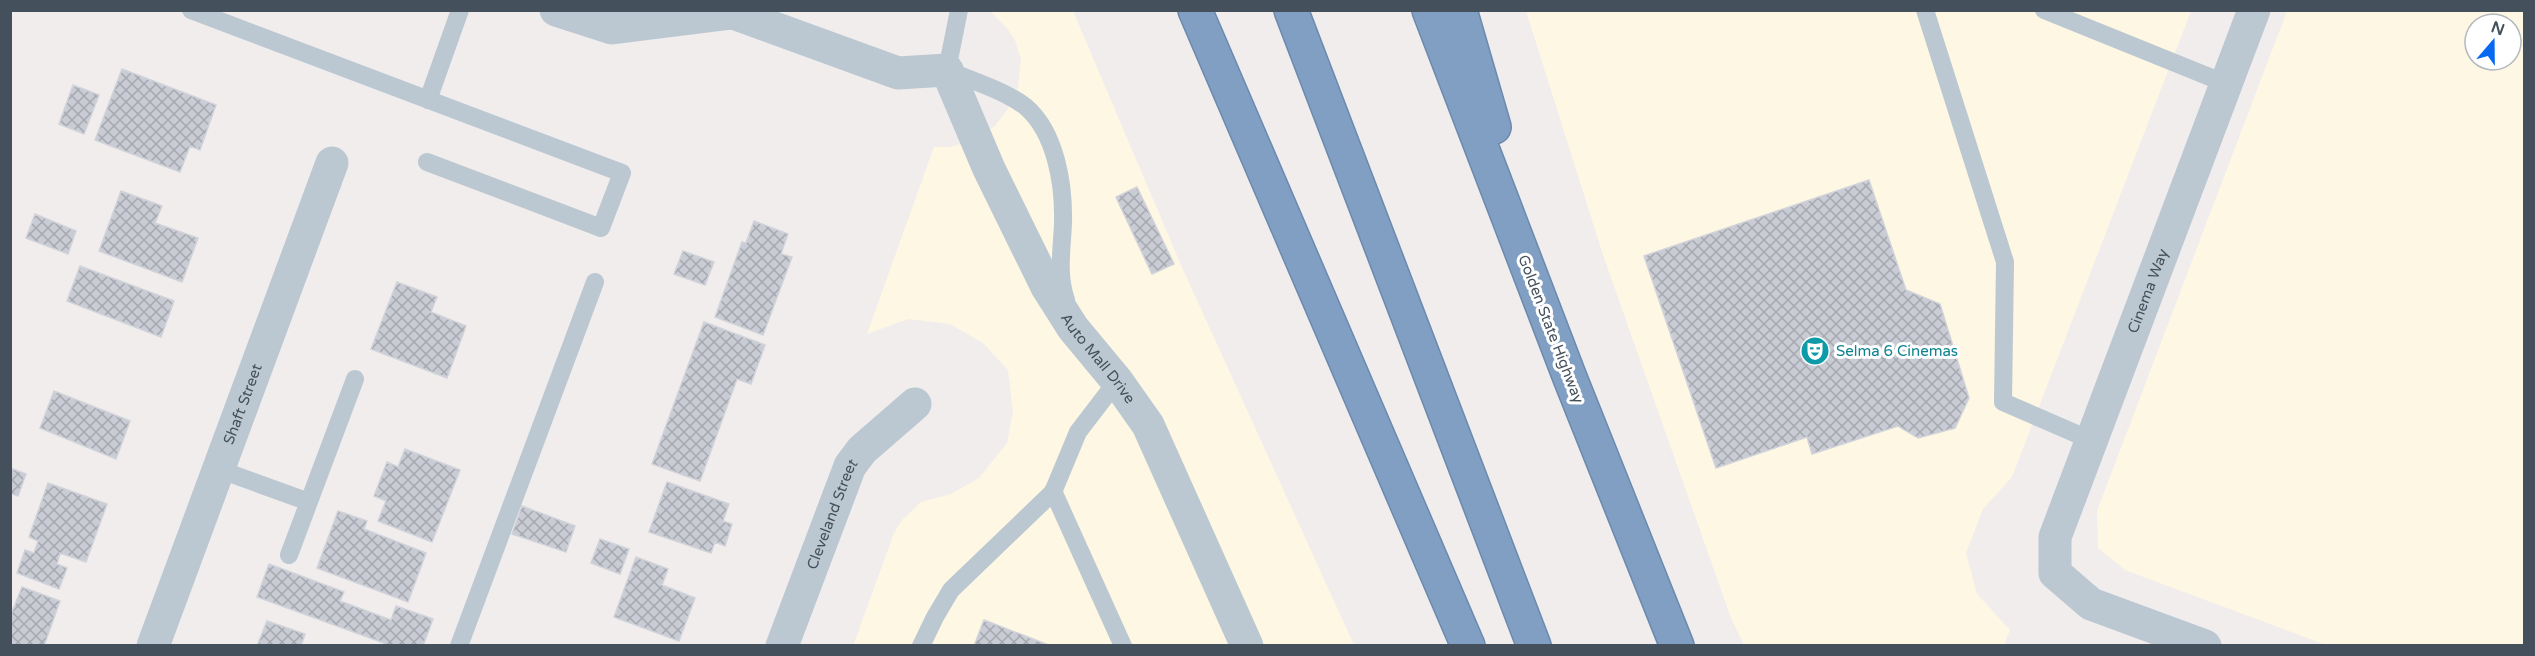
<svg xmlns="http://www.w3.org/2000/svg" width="2535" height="656" font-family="'Varela Round',sans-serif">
<defs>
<pattern id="building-cross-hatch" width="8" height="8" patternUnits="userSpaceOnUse" patternTransform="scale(1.5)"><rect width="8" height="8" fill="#c9ccd4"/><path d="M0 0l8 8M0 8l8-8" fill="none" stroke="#a5a8af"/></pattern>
</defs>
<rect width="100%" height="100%" fill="#f1eded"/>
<!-- commercial -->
<path fill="#fef7e4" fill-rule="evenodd" d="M 990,11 L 1073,11 L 1181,265 L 1354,645 L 853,646 L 894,533 L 902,520 L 921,502 L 951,494 L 979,478 L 1007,443 L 1013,412 L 1008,370 L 983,343 L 950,324 L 908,319 L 867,334 L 934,147 L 951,147 L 974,140 L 995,126 L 1007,110 L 1018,88 L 1021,60 L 1015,40 L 1007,28 Z
M 1526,11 L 2191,11 L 2012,477 L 1983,509 L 1966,553 L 1977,594 L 2010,630 L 2004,645 L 1744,645 L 1731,618 L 1603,255 Z
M 2287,11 L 2524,11 L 2524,645 L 2326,645 L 2125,570 L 2098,548 L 2097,511 ZM 2475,24 L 2511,24 L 2511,60 L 2475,60 Z"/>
<!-- building -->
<path fill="url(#building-cross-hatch)" stroke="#d1d3da" stroke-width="1.5" d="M 122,69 L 216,105 L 200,150 L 190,146 L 180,172 L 95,140 Z
M 73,85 L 99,95 L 84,134 L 59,124 Z
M 1869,180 L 1906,290 L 1940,304 L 1969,398 L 1955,428 L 1918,438 L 1898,426 L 1812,454 L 1807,437 L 1716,468 L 1644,256 Z
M 1137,187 L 1174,264 L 1152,274 L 1116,197 Z
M 121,191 L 162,206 L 155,223 L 198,238 L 182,282 L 99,251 Z
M 35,214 L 76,231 L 68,254 L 26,238 Z
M 754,221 L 788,234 L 781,254 L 792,257 L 763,335 L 715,317 L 742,242 L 746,243 Z
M 683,251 L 714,262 L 705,285 L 674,274 Z
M 80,266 L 174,301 L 161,337 L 67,301 Z
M 397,282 L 437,297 L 431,312 L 466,326 L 447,378 L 371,349 Z
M 704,322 L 765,345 L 751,384 L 737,379 L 700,481 L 652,464 Z
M 54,391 L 130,421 L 116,459 L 40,428 Z
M 405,449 L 460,470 L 432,542 L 378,521 L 386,501 L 374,496 L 387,462 L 398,467 Z
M 10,468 L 26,474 L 18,496 L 10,493 Z
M 667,482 L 729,504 L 723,521 L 732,524 L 725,546 L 715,542 L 711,553 L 649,532 Z
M 48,483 L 107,504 L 86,562 L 60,553 L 57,564 L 67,568 L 59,589 L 17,573 L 25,550 L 34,553 L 38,541 L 29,537 Z
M 522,506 L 575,526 L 566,552 L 512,534 Z
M 338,511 L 367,521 L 364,529 L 426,553 L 408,602 L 317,568 Z
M 600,539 L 629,549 L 620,574 L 591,563 Z
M 636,557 L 668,569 L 662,585 L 695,598 L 679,641 L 614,617 Z
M 269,564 L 344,592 L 340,601 L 391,620 L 396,606 L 433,619 L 423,646 L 383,646 L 384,643 L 257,597 Z
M 22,587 L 60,601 L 44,646 L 10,646 L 10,617 Z
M 984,620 L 1051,646 L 974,646 Z
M 267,621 L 305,634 L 301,646 L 257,646 Z"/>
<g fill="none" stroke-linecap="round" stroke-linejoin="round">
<!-- motorway casing -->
<g stroke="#6b8aae" stroke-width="36">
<path id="motorway" d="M 1195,10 L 1468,646
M 1291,10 L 1534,646
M 1429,10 L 1570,378 L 1677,646
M 1460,10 L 1494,127"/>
</g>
<!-- service -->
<path stroke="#bcc8d1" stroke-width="18" d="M 191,10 L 622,173 L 601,228 L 427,162
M 959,10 L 947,70 C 972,81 1004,90 1026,107 C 1056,133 1064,185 1063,223 C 1062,249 1057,274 1066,300
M 1925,10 L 2005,262 L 2003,402 L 2093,441
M 2044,10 L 2227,84
M 428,100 L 460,10
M 218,469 L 309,502
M 1053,491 L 1123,646
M 289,555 L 355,379
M 459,646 L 595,282
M 921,646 L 935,617 L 951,590 L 1053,492 L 1078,432 L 1117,381"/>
<!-- minor -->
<g stroke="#bcc8d1" stroke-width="33">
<path d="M 556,10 L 612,28 L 732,13"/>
<path id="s1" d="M 725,10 L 898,73 L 947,70 L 989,169 L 1047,287 L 1073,328 L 1117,381 L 1148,425 L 1247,646"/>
<path id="s2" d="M 153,646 L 332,163"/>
<path id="s3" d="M 782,646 L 850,466 L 862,450 L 915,404"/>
<path id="s4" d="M 2205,646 L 2091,604 L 2055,573 L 2055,537 L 2254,10"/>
</g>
<!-- motorway -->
<use href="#motorway" stroke="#809fc2" stroke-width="33"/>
</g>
<!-- icons -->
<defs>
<g id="theatre-disc" transform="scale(1.5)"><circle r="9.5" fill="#0f9aa8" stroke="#fff"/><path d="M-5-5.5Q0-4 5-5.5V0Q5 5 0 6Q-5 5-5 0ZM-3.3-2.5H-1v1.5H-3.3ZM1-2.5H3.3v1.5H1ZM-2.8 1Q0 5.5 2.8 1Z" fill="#fff"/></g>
</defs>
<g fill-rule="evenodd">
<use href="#theatre-disc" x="1815" y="351"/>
</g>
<g text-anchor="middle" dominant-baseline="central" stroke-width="6" stroke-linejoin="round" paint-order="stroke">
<!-- street labels -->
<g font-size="15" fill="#44515d" stroke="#fff">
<text stroke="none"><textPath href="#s4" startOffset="468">Cinema Way</textPath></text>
<text transform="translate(1551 329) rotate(69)">Golden State Highway</text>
<text stroke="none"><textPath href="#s1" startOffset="560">Auto Mall Drive</textPath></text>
<text stroke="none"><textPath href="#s2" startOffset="258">Shaft Street</textPath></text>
<text stroke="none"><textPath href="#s3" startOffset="141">Cleveland Street</textPath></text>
</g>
<!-- culture labels -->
<g font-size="15" fill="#0d838f" stroke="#fff" text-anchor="start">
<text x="1836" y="351">Selma 6 Cinemas</text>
</g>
</g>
<!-- border -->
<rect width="2535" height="656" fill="none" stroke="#44515d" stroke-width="24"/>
<!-- north arrow -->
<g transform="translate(2493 42) rotate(20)"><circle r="28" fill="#ffffff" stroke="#b4b9be" stroke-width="1.5"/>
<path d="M0-4.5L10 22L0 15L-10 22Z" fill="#0769f1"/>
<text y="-9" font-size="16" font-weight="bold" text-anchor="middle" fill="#44515d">N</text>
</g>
</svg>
